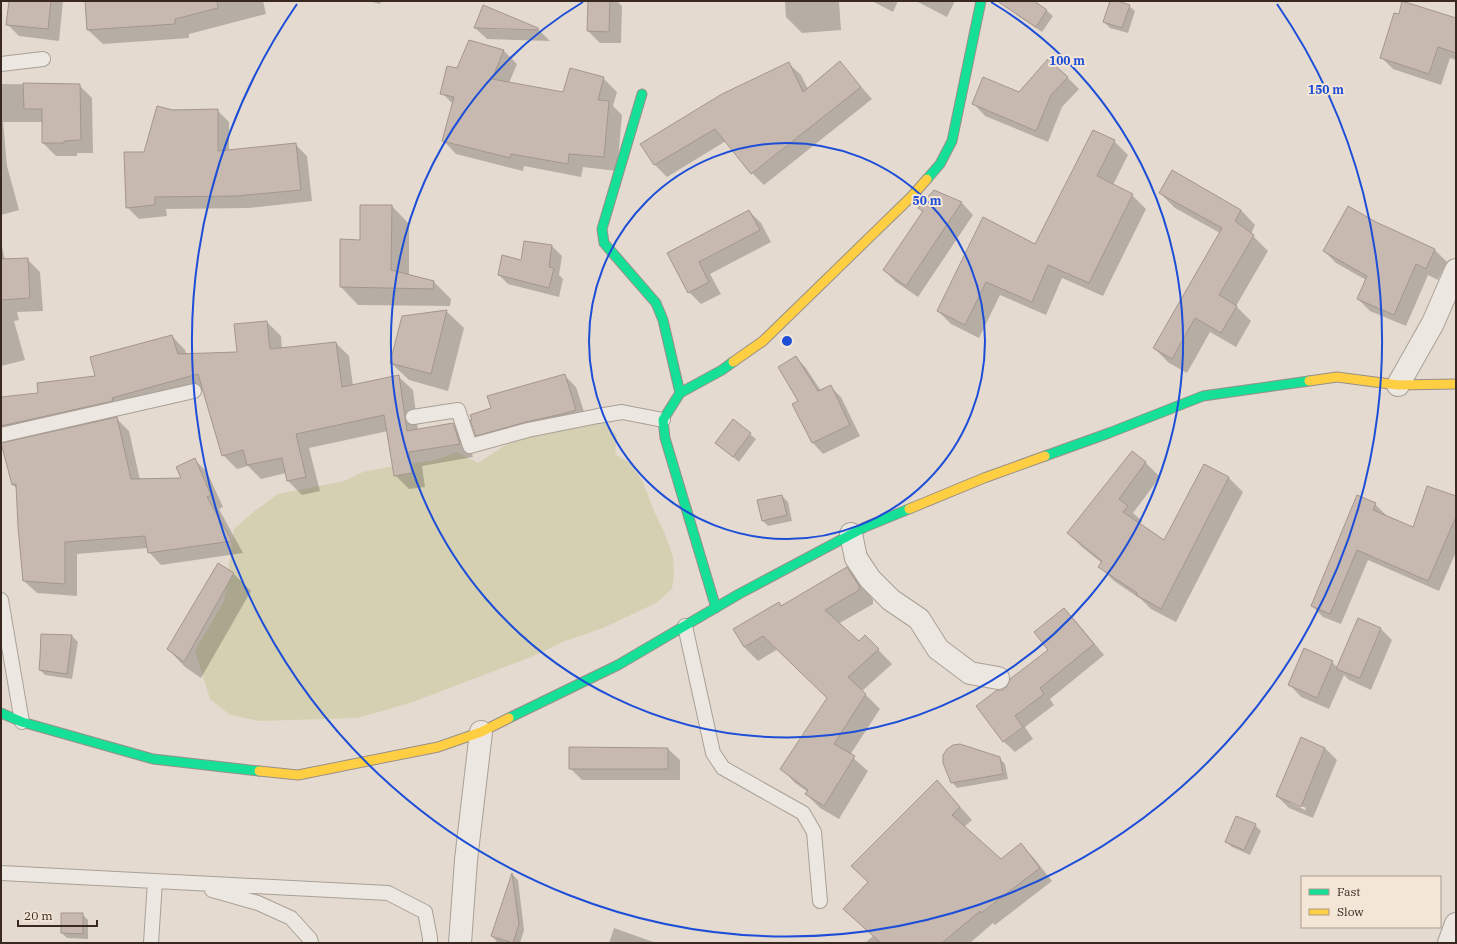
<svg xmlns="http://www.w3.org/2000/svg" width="1457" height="944" font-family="'IBM Plex Serif',serif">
<rect width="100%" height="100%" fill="#e4dacf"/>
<!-- green -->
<path fill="#d6d0b2" d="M 601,421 L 609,426 L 617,436 L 615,454 L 630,463 L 643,482 L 654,511 L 665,534 L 673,557 L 674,573 L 672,589 L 656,603 L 603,628 L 565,641 L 531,657 L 410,703 L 357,718 L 260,721 L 230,715 L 210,699 L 195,651 L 224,601 L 234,529 L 252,513 L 278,494 L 344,481 L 363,472 L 393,466 L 436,460 L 457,452 L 478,463 L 513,440 Z"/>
<!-- shadow -->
<path fill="#0003" fill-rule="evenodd" d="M 10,1 L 63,1 L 59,41 L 19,36 L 7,24 Z
M 86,1 L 263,1 L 266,14 L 189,34 L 189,38 L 103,44 L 88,30 Z
M 368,1 L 381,1 L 380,4 Z
M 589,1 L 617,1 L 622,6 L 621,43 L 600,43 L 588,31 Z
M 785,1 L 857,1 L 839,2 L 841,30 L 802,33 L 786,17 Z
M 872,1 L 898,1 L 893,12 Z
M 916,1 L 955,1 L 947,17 Z
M 1019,1 L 1033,1 L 1047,11 L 1053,16 L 1042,32 L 1018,16 L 1012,10 Z
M 1111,1 L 1129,6 L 1135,11 L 1128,33 L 1110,28 L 1104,22 Z
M 484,6 L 538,29 L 550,41 L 487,39 L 475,28 ZM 490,27 L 529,28 L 529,30 L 490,29 Z
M 1456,19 L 1456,60 L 1450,58 L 1441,85 L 1393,69 L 1381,57 Z
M 469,41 L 504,51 L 517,64 L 509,83 L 564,93 L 603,78 L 617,92 L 613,106 L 622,115 L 617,171 L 583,167 L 581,177 L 524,166 L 523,171 L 456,154 L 443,140 L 453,104 L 442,93 L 457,69 Z
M 840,63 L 872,99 L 764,185 L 752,173 L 726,141 L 667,177 L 655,165 L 642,144 L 789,64 L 801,75 L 808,89 Z
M 1067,77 L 1079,89 L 1062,107 L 1048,142 L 985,116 L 974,104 L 1019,93 Z
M 1,84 L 79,85 L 92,98 L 93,153 L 77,153 L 77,156 L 56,156 L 43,143 L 43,122 L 3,122 L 7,166 L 19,210 L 1,215 Z
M 217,110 L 229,122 L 229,151 L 295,144 L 307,156 L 312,201 L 249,208 L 166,209 L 167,216 L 139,219 L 127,207 L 145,153 Z
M 1094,132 L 1114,141 L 1128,155 L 1113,185 L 1132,195 L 1146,209 L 1103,296 L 1062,278 L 1046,315 L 1000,295 L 979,338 L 951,324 L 938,311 L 1035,245 Z
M 934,191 L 962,203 L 973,215 L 918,297 L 896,282 L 884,270 L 923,213 L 919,208 Z
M 1160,193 L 1241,210 L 1255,225 L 1251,234 L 1268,251 L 1236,306 L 1251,321 L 1236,347 L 1210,332 L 1187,373 L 1169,363 L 1154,348 L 1220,233 L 1175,208 Z
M 392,206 L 409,224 L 409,275 L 434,282 L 451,299 L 450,306 L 358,305 L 341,287 L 341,240 L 361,241 Z
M 749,211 L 761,223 L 771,242 L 710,274 L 721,294 L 701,304 L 689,292 L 668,253 Z
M 1375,223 L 1435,250 L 1447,262 L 1438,280 L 1428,275 L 1406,326 L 1370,311 L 1358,299 L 1366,280 L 1336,263 L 1324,251 Z
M 1,241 L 4,256 L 6,260 L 27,259 L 40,272 L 43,311 L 17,312 L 19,320 L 14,321 L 25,360 L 1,366 Z
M 525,242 L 552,246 L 562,256 L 559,275 L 563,279 L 559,297 L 508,284 L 499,275 L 522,261 Z
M 446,311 L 464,328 L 448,391 L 409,380 L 391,363 Z
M 267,322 L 281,336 L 282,349 L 336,343 L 349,356 L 353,386 L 399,377 L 413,390 L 418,430 L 453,424 L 467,438 L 473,457 L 422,466 L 425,487 L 409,489 L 395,475 L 388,431 L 309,448 L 320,491 L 302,495 L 288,481 L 286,473 L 261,479 L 248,466 L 237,469 L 223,455 L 203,390 L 125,411 L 126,414 L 115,417 L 129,431 L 140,480 L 183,479 L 195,460 L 207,472 L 223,507 L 219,509 L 243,553 L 161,565 L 149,552 L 148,548 L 77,554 L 77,596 L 37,593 L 24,581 L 17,489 L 12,484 L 13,442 L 1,430 L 1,398 L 39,394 L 96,377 L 172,336 L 185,350 L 187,355 L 238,353 Z
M 796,357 L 806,368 L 821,391 L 830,386 L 841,397 L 860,436 L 823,454 L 813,443 L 794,404 L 800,401 Z
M 564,375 L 576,387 L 587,421 L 488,446 L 476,435 L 492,409 Z
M 733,421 L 756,439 L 739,462 L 716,443 Z
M 1132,453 L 1146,463 L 1160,477 L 1133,513 L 1142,521 L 1139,525 L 1164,542 L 1204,465 L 1229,478 L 1243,492 L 1176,622 L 1151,609 L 1142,600 L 1114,581 L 1100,567 L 1102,563 L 1082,547 L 1068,533 Z
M 782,496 L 788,502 L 792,521 L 768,526 L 762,520 Z
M 1456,497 L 1456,552 L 1439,591 L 1368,560 L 1341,624 L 1323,617 L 1312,606 L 1375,504 L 1386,515 L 1385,516 L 1414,529 Z
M 847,568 L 861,582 L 873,600 L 873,604 L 838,624 L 859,642 L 865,636 L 892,664 L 862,691 L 880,709 L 850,755 L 868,771 L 839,819 L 820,808 L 806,794 L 808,792 L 795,783 L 782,769 L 828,698 L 778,649 L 758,661 L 744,647 L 779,603 L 782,606 Z
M 234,574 L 251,591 L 201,678 L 185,667 L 168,649 Z
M 1064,609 L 1075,620 L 1104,655 L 1050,699 L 1054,705 L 1025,727 L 1033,739 L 1015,752 L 1004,742 L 978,706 L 1003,691 L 1050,650 Z
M 1380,628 L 1392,640 L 1371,690 L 1349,680 L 1344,675 L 1329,709 L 1301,697 L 1290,685 L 1332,662 L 1338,668 Z
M 42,635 L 72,636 L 78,642 L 72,679 L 45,675 L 40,670 Z
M 1301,738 L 1325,748 L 1337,760 L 1313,818 L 1289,808 L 1277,796 ZM 1290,801 L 1306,808 L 1305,810 L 1290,803 Z
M 668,749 L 680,760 L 680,780 L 582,780 L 570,768 Z
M 999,758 L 1005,764 L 1008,779 L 957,788 L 952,782 Z
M 937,781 L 972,820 L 964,827 L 1001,860 L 1021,845 L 1033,857 L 1052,881 L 995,925 L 993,923 L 970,943 L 865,943 L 873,936 L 844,909 L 869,882 Z
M 1255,825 L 1261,831 L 1250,855 L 1232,847 L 1226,842 Z
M 513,875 L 518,880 L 524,930 L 520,943 L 502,943 L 497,942 L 492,936 Z
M 82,914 L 88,920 L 88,939 L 67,938 L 62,933 Z
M 614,928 L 656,943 L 609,943 Z"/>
<!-- building -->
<path fill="#c7b8b0" stroke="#a4968e" d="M 9,1 L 51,1 L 48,29 L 6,25 Z
M 85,1 L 217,1 L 218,8 L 175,19 L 175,24 L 87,30 Z
M 588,1 L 610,1 L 609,32 L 587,31 Z
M 997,1 L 1034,1 L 1047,10 L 1036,27 Z
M 1110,1 L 1118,1 L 1130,5 L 1122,28 L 1103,22 Z
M 1402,1 L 1456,18 L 1456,53 L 1438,47 L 1429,74 L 1380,58 L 1394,13 L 1399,14 Z
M 483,5 L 538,28 L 538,30 L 474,28 Z
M 469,40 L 504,50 L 492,79 L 563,92 L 570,68 L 604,77 L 598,100 L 609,101 L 604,157 L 569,154 L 568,164 L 511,154 L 510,158 L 442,141 L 454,97 L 440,94 L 447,66 L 457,68 Z
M 1048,59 L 1068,77 L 1051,95 L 1036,131 L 972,104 L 983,77 L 1019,92 Z
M 840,61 L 861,87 L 751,174 L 715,129 L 654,165 L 640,144 L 722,94 L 789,62 L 803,92 Z
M 23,83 L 80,84 L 81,140 L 64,141 L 64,143 L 42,143 L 42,109 L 24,109 Z
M 157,106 L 173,110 L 218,109 L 218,151 L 296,143 L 301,190 L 236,196 L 155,197 L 155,205 L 126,208 L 124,152 L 144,152 Z
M 1093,130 L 1115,140 L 1097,176 L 1133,194 L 1089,283 L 1048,265 L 1032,302 L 986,282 L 965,325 L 937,311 L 983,217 L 1035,244 Z
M 1172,170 L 1241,210 L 1235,221 L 1254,235 L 1219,295 L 1237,306 L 1221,333 L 1195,318 L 1172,359 L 1153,348 L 1222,228 L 1159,193 Z
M 934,190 L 962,202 L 906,286 L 883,270 L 923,211 L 918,208 Z
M 360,205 L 392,205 L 391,270 L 434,281 L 433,289 L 340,287 L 340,239 L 360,240 Z
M 1348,206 L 1376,222 L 1435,249 L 1426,269 L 1416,264 L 1394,315 L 1357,299 L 1367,276 L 1323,251 Z
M 749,210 L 760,230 L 699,262 L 709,282 L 688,293 L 667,253 Z
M 524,241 L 552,245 L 549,267 L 554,268 L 549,288 L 498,275 L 502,255 L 521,260 Z
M 28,258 L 30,298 L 1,300 L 1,259 Z
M 447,310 L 431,374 L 390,363 L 402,316 Z
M 267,321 L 270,349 L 336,342 L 342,387 L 399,375 L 407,431 L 453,423 L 460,444 L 409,452 L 412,473 L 394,476 L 384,415 L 296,434 L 306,477 L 287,481 L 282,458 L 247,465 L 243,450 L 222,456 L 198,374 L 112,398 L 113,401 L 1,426 L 1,397 L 38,393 L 37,383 L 95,376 L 90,357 L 172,335 L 178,354 L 237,352 L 234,324 Z
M 796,356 L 818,391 L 831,385 L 850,425 L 812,443 L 792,404 L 798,401 L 778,367 Z
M 565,374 L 576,410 L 562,414 L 526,422 L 476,436 L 470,420 L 472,420 L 470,415 L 491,408 L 487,396 Z
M 117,417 L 131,479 L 181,478 L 176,467 L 195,458 L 211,495 L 207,497 L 232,541 L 148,553 L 145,536 L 65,542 L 65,584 L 23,581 L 18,527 L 16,484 L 12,485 L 1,443 Z
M 733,419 L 751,433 L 733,457 L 715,443 Z
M 1132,451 L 1146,462 L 1119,499 L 1128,506 L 1123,512 L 1164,540 L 1204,464 L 1229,477 L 1161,609 L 1136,595 L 1137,593 L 1098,567 L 1102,561 L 1067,533 Z
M 1427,486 L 1456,496 L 1456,517 L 1428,581 L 1357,550 L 1330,614 L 1311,606 L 1357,495 L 1376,503 L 1373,510 L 1413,527 Z
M 782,495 L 787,515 L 762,521 L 757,500 Z
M 218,563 L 234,573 L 184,662 L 167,649 Z
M 847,567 L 859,586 L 859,590 L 825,610 L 859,641 L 865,635 L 879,649 L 848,677 L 866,694 L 834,744 L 855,756 L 824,806 L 805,794 L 808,790 L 780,769 L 827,698 L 763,636 L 744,647 L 733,629 L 779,602 L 781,606 Z
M 1064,608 L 1094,644 L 1040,688 L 1044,694 L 1015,716 L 1023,727 L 1003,742 L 976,706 L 997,690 L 1003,690 L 1007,686 L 1010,679 L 1048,650 L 1034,632 Z
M 1358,618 L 1381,628 L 1360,678 L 1336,669 Z
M 41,634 L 72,635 L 67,674 L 39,670 L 40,657 Z
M 1304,648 L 1333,661 L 1317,698 L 1288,685 Z
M 1301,737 L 1325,748 L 1301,807 L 1276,796 Z
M 960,744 L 1000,757 L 1003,774 L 951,783 L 943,763 L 943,755 L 947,749 L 953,745 Z
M 569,747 L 668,748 L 668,769 L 569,769 Z
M 937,780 L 960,807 L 952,815 L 1001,859 L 1021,843 L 1040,868 L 981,913 L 980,911 L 942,943 L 881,943 L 843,909 L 868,882 L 851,866 Z
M 1236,816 L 1256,824 L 1244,850 L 1225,842 Z
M 512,873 L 519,924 L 513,943 L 491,936 Z
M 61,913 L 83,913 L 83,934 L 61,933 Z"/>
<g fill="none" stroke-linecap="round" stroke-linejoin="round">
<!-- lane casing -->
<g stroke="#a9a097" stroke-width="16">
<path id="lane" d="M 1,64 L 43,59
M 413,417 L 458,410 L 470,446 L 528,430 L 598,416 L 622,412 L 663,420
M 1,435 L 194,391
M 1,600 L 22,722
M 685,626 L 713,753 L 723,768 L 803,813 L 814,832 L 820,901
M 1,873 L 388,893 L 425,912 L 430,938 L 430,943
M 212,890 L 258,903 L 291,918 L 310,939 L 311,943
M 151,943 L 155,881"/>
</g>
<!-- street casing -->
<g stroke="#a9a097" stroke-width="24">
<path id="street" d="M 1398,385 L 1433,323 L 1456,270
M 851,534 L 856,558 L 870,579 L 891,600 L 919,619 L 938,649 L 970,673 L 998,678
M 460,943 L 466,860 L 481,732
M 1449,943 L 1456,924"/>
</g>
<!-- fast casing -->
<g stroke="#998f88" stroke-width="11">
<path id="fast" d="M 642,94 L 602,229 L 604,243 L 656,303 L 663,320 L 680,393
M 927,179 L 940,164 L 952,141 L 981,1
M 1045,456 L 1109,433 L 1203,396 L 1309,381
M 716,608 L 665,438 L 663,420 L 680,393 L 722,370 L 733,362
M 1,713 L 22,722 L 153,759 L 259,771
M 509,718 L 618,665 L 739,594 L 865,527 L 909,509"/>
</g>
<!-- slow casing -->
<g stroke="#998f88" stroke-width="11">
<path id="slow" d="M 733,362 L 763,341 L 912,196 L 927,179
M 1309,381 L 1337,377 L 1398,385 L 1456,384
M 909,509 L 984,478 L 1045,456
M 259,771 L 298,775 L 438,747 L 481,732 L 509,718"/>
</g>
<!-- lane -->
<use href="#lane" stroke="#ece7e0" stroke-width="14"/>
<!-- street -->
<use href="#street" stroke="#ece7e0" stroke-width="22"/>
<!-- fast -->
<use href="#fast" stroke="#16e098" stroke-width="9"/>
<!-- slow -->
<use href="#slow" stroke="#ffcf43" stroke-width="9"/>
</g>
<!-- distance rings -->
<g fill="none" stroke="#1d4ed8" stroke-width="2">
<circle cx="787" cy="341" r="198"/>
<path d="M991 2A396 396 0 1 1 583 2"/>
<path d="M1277 4A595 595 0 1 1 297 4"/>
</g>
<circle cx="787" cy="341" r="6" fill="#1d4ed8" stroke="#f4e6d6" stroke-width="2"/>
<g font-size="12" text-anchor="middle" font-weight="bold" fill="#1d4ed8" stroke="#f4e6d6" stroke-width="4" stroke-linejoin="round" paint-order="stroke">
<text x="1067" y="65">100 m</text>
<text x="1326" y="94">150 m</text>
<text x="927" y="205">50 m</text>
</g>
<!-- border -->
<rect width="1457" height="944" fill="none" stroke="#382820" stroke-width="4"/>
<!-- legend -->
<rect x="1301" y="876" width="140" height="52" fill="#f4e6d6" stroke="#a99a8d"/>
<rect x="1309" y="889" width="20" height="6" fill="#16e098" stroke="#a99a8d"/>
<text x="1337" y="896" font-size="12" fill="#382820">Fast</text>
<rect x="1309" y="909" width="20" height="6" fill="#ffcf43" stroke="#a99a8d"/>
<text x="1337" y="916" font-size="12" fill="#382820">Slow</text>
<!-- scale -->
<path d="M18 920v6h79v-6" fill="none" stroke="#382820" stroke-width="2"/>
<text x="24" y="920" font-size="12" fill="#382820" stroke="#f4e6d6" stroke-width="3" paint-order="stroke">20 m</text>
</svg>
